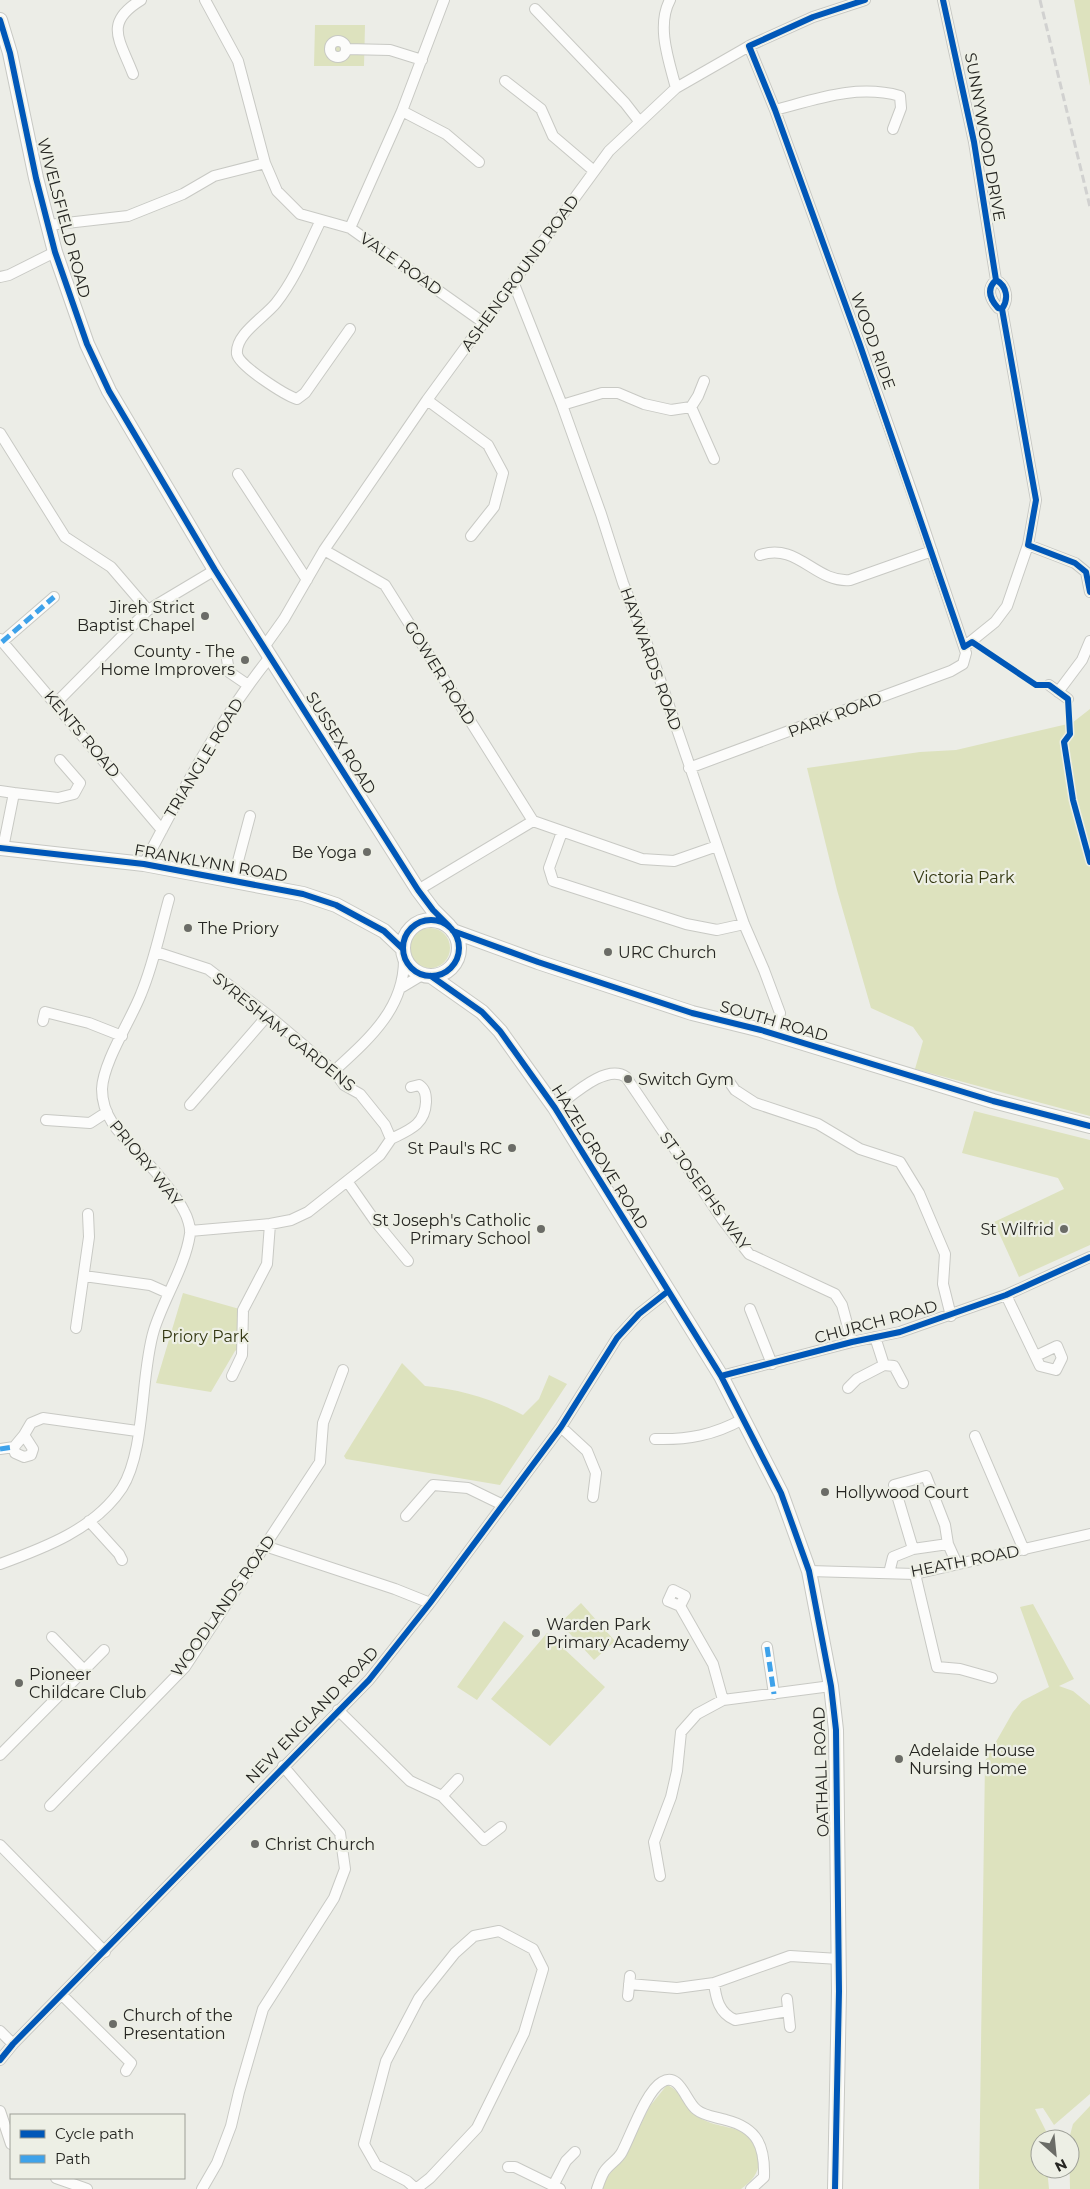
<svg xmlns="http://www.w3.org/2000/svg" width="1090" height="2189" font-family="Montserrat,sans-serif">
<rect width="100%" height="100%" fill="#ecede7"/>
<!-- green -->
<path fill="#dde2be" d="M 1074,0 L 1090,0 L 1090,86 Z
M 315,25 L 365,25 L 364,66 L 314,66 Z
M 1090,709 L 1090,1116 L 915,1069 L 923,1041 L 913,1027 L 871,1008 L 837,890 L 807,768 L 920,752 L 956,750 L 1072,723 Z
M410 948a20 20 0 1 1 40 0a20 20 0 1 1-40 0Z
M 974,1111 L 1090,1140 L 1090,1245 L 1019,1277 L 994,1222 L 1064,1189 L 1058,1178 L 962,1153 Z
M 183,1293 L 243,1310 L 243,1345 L 235,1351 L 211,1392 L 156,1383 Z
M 402,1363 L 425,1386 C 459,1389 493,1399 523,1415 L 539,1399 L 549,1375 L 567,1384 L 500,1485 L 346,1459 L 344,1456 Z
M 581,1603 L 615,1641 L 594,1660 L 560,1623 Z
M 1033,1604 L 1074,1679 L 1059,1686 L 1073,1691 L 1090,1705 L 1090,2094 L 1054,2125 L 1043,2108 L 1035,2109 L 1050,2139 L 1040,2139 L 1040,2169 L 1047,2169 L 1049,2189 L 979,2189 L 985,1761 L 1013,1712 L 1022,1701 L 1049,1687 L 1020,1607 Z
M 504,1621 L 524,1636 L 477,1700 L 457,1687 Z
M 547,1633 L 605,1687 L 550,1746 L 491,1699 Z
M 667,2085 C 682,2091 686,2108 699,2117 C 721,2133 758,2120 759,2161 C 759,2173 751,2182 741,2189 L 602,2189 L 604,2181 L 625,2155 L 650,2106 Z
M 1090,2106 L 1090,2189 L 1070,2189 L 1069,2139 L 1073,2124 Z"/>
<g fill="none" stroke-linecap="round" stroke-linejoin="round">
<!-- minor casing -->
<g stroke="#c8c9c4" stroke-width="12">
<path id="minor" d="M 205,0 L 238,61 L 265,163 L 277,191 L 300,214 L 350,228
M 444,0 L 402,111 L 350,228 L 484,323
M 670,0 C 656,26 669,61 676,88
M 943,0 L 974,142 L 996,280 C 1007,286 1009,299 1002,309 L 998,308 C 990,299 986,289 996,280
M 535,9 L 625,103 L 639,121
M330 49a8 8 0 1 1 16 0a8 8 0 1 1-16 0Z
M 346,49 L 390,50 L 422,60
M 133,74 C 120,40 103,23 141,0
M 505,81 L 541,109 L 553,136 L 594,171
M 775,110 C 817,99 857,84 900,96 L 901,108 L 893,129
M 402,111 L 446,134 L 479,162
M 320,222 C 307,249 295,279 276,303 C 265,317 235,334 237,354 C 239,366 285,395 297,399 L 305,393 L 350,329
M 49,225 L 128,216 L 183,194 L 214,176 L 265,163
M 0,277 L 9,275 L 55,252
M 514,284 L 562,405 L 601,514 L 623,583 L 654,662 L 744,924 L 764,970 L 780,1013 L 775,1034
M 704,381 L 698,396 L 691,407 L 714,459
M 427,400 L 488,445 L 503,473 L 494,507 L 471,536
M 562,405 L 602,393 L 618,393 L 644,404 L 671,410 L 691,407
M 0,433 L 65,537 L 111,567 L 148,610
M 238,474 L 307,580
M 1028,545 L 1075,563 L 1086,572 L 1090,592
M 324,550 L 385,585 L 533,821 L 642,859 L 674,861 L 717,846
M 760,555 C 798,542 815,583 850,580 L 932,551
M 0,639 L 162,830
M 2,642 L 54,597
M 264,647 L 284,619 L 324,550 L 427,400 L 609,151 L 676,88 L 751,45 L 813,17 L 865,0
M 964,647 L 995,622 L 1007,606 L 1028,545 L 1036,500 L 1002,309
M 227,659 L 229,672 L 248,685
M 1049,685 L 1068,699
M 1058,692 L 1082,660 L 1090,641
M 56,703 L 148,610 L 215,570
M 689,768 L 951,671 L 963,664 L 966,653 L 916,504 L 860,345 L 775,110 L 749,46
M 0,791 L 14,793 L 3,848
M 14,793 L 58,798 L 74,794 L 80,783 L 60,760
M 562,832 L 549,868 L 553,881 L 686,924 L 717,930 L 744,924
M 144,864 C 181,793 220,719 270,657
M 233,880 L 250,816
M 418,890 L 533,821
M 156,952 L 208,969 L 268,1015 L 334,1071 L 344,1085 L 360,1094 L 385,1125 L 391,1139
M 402,987 L 422,975
M 43,1021 L 45,1012 L 89,1023 L 122,1036
M 334,1071 C 369,1039 405,1008 404,958
M 728,1080 L 735,1090 L 755,1103 L 818,1124 L 860,1149 L 900,1162 L 919,1193 L 945,1254 L 943,1284 L 951,1316
M 190,1105 L 268,1015
M 555,1108 C 572,1096 606,1063 626,1077 L 722,1219 L 749,1254 L 835,1294 L 842,1305 L 852,1342
M 46,1120 L 90,1123 L 107,1112
M 391,1139 C 409,1130 425,1125 426,1102 C 426,1094 425,1089 419,1085 L 411,1087
M 347,1181 L 375,1221 L 408,1261
M 190,1231 L 270,1224 L 291,1220 L 308,1212 L 380,1155 L 391,1139
M 84,1276 L 150,1285 L 168,1293
M 1006,1295 L 1040,1366 L 1056,1370 L 1062,1358 L 1057,1346 L 1036,1356
M 750,1309 L 772,1364
M 76,1328 L 89,1237 L 88,1214
M 884,1365 L 894,1366 L 903,1383
M 232,1376 L 242,1355 L 243,1310 L 267,1264 L 270,1224
M 721,1376 L 852,1342 L 900,1332 L 1006,1295 L 1090,1257
M 848,1388 L 857,1379 L 884,1365 L 875,1337
M 561,1427 L 587,1451 L 596,1473 L 593,1497
M 24,1435 L 31,1423 L 43,1418 L 137,1431
M 24,1435 L 33,1449 L 31,1455 L 24,1457 L 15,1453 L 14,1447 Z
M 975,1436 L 1024,1550
M 655,1439 C 688,1440 714,1435 743,1419
M 0,1449 L 14,1447
M 406,1516 L 433,1485 L 468,1488 L 503,1505
M 89,1521 L 119,1554 L 122,1560
M 265,1546 L 395,1589 L 430,1603
M 913,1549 L 894,1485 L 926,1476 L 945,1525 L 948,1544
M 0,1564 C 44,1548 95,1529 122,1488 C 146,1450 140,1375 154,1330 C 164,1298 185,1267 190,1234 C 191,1228 187,1216 184,1211 C 178,1198 156,1172 146,1161 C 126,1139 102,1121 102,1089 C 103,1062 131,1020 141,994 C 154,963 160,931 169,899
M 809,1571 L 915,1574 L 1090,1534
M 889,1573 L 893,1557 L 913,1549 L 948,1544 L 957,1564
M 915,1574 L 937,1667 L 960,1669 L 992,1678
M 673,1590 L 685,1596 L 680,1606 L 668,1601 Z
M 680,1606 L 713,1664 L 723,1700
M 52,1637 L 84,1670
M 767,1647 L 774,1694
M 338,1710 L 410,1781 L 442,1796 L 484,1840 L 501,1827
M 0,1755 L 104,1650
M 442,1796 L 458,1779
M 50,1806 L 185,1667 L 320,1462 L 323,1423 L 343,1370
M 0,1845 L 105,1952
M 660,1876 L 654,1842 L 671,1797 L 677,1771 L 681,1732 L 697,1714 L 723,1700 L 831,1686
M 714,1983 C 716,1999 719,2013 735,2020 L 788,2011
M 629,1984 L 677,1988 L 714,1983 L 790,1956 L 839,1959
M 62,1995 L 131,2063 L 126,2071
M 628,1996 L 630,1976
M 787,1999 L 790,2027
M 0,2031 L 13,2044
M 0,2060 L 13,2044 L 369,1680 L 430,1603 L 561,1427 L 617,1338 L 639,1314 L 667,1292
M 0,2111 L 11,2144
M 508,2167 L 515,2167 L 560,2189
M 56,2178 L 87,2189
M 553,2186 L 566,2161 L 575,2152
M 202,2189 L 217,2163 L 231,2126 L 239,2092 L 263,2009 L 334,1898 L 345,1869 L 340,1833 L 283,1766
M 416,2189 L 407,2181 L 376,2165 L 364,2144 L 386,2061 L 419,1998 L 455,1953 L 474,1936 L 499,1931 L 533,1949 L 543,1969 L 524,2033 L 477,2128 L 430,2178 L 416,2189
M 597,2189 C 599,2183 601,2177 604,2172 C 609,2164 618,2160 622,2152 C 631,2135 646,2091 662,2082 C 680,2071 686,2103 697,2110 C 704,2116 717,2117 726,2120 C 758,2128 765,2147 764,2177 L 751,2189"/>
</g>
<!-- major casing -->
<g stroke="#c8c9c4" stroke-width="16">
<path id="major" d="M 0,20 L 10,53 L 36,178 L 55,252 L 87,344 L 109,391 L 215,570 L 418,890 L 433,910 L 449,926
M 0,848 L 144,864 L 303,894 L 336,905 L 384,931 L 403,949
M403 948a28 28 0 1 1 56 0a28 28 0 1 1-56 0Z
M 453,931 L 538,962 L 692,1013 L 761,1030 L 993,1101 L 1090,1126
M 431,976 L 482,1012 L 500,1031 L 555,1108 L 721,1376 L 781,1493 L 809,1571 L 831,1686 L 836,1730 L 839,1991 L 835,2189"/>
</g>
<!-- minor -->
<use href="#minor" stroke="#fcfcfb" stroke-width="10"/>
<!-- major -->
<use href="#major" stroke="#fcfcfb" stroke-width="14"/>
<!-- rail -->
<path stroke="#d1d1d0" stroke-width="3" stroke-dasharray="8 4" stroke-linecap="butt" d="M 1040,0 L 1090,207"/>
<!-- quiet -->
<path stroke="#3ea2ea" stroke-width="5" stroke-dasharray="10 5" stroke-linecap="butt" d="M 2,642 L 54,597
M 0,1449 L 14,1447
M 767,1647 L 774,1694"/>
<!-- cycleway casing -->
<g stroke="#edefe5" stroke-width="9">
<path id="cycleway" d="M 865,0 L 813,17 L 749,46 L 775,110 L 860,345 L 964,647 L 972,642 L 1036,685 L 1049,685 L 1068,699 L 1070,734 L 1064,742 L 1073,800 L 1090,862
M 943,0 L 974,142 L 996,280 C 1007,286 1009,299 1002,309 L 998,308 C 990,299 986,289 996,280
M 0,20 L 10,53 L 36,178 L 55,252 L 87,344 L 109,391 L 215,570 L 418,890 L 433,910 L 449,926
M 1002,309 L 1036,500 L 1028,545 L 1075,563 L 1086,572 L 1090,592
M 0,848 L 144,864 L 303,894 L 336,905 L 384,931 L 403,949
M403 948a28 28 0 1 1 56 0a28 28 0 1 1-56 0Z
M 453,931 L 538,962 L 692,1013 L 761,1030 L 993,1101 L 1090,1126
M 431,976 L 482,1012 L 500,1031 L 555,1108 L 721,1376 L 781,1493 L 809,1571 L 831,1686 L 836,1730 L 839,1991 L 835,2189
M 721,1376 L 852,1342 L 900,1332 L 1006,1295 L 1090,1257
M 0,2060 L 13,2044 L 369,1680 L 430,1603 L 561,1427 L 617,1338 L 639,1314 L 667,1292"/>
</g>
<!-- cycleway -->
<use href="#cycleway" stroke="#0057b8" stroke-width="6"/>
</g>
<!-- markers -->
<g fill="#6b6c67" stroke="#edefe5" stroke-width="2">
<circle cx="205" cy="616" r="5"/>
<circle cx="245" cy="660" r="5"/>
<circle cx="367" cy="852" r="5"/>
<circle cx="188" cy="928" r="5"/>
<circle cx="608" cy="952" r="5"/>
<circle cx="628" cy="1079" r="5"/>
<circle cx="512" cy="1148" r="5"/>
<circle cx="541" cy="1229" r="5"/>
<circle cx="1064" cy="1229" r="5"/>
<circle cx="825" cy="1492" r="5"/>
<circle cx="536" cy="1633" r="5"/>
<circle cx="19" cy="1683" r="5"/>
<circle cx="899" cy="1759" r="5"/>
<circle cx="255" cy="1844" r="5"/>
<circle cx="113" cy="2024" r="5"/>
</g>
<g text-anchor="middle" dominant-baseline="central" stroke-width="4.5" stroke-linejoin="round" paint-order="stroke">
<!-- street labels -->
<g font-size="16" fill="#262622" stroke="#edefe5">
<text transform="translate(985 137) rotate(80)">SUNNYWOOD DRIVE</text>
<text transform="translate(64 218) rotate(75)">WIVELSFIELD ROAD</text>
<text transform="translate(401 264) rotate(35)">VALE ROAD</text>
<text transform="translate(520 273) rotate(-54)">ASHENGROUND ROAD</text>
<text transform="translate(873 341) rotate(70)">WOOD RIDE</text>
<text transform="translate(651 659) rotate(70)">HAYWARDS ROAD</text>
<text transform="translate(440 673) rotate(58)">GOWER ROAD</text>
<text transform="translate(835 715) rotate(-21)">PARK ROAD</text>
<text transform="translate(82 734) rotate(50)">KENTS ROAD</text>
<text transform="translate(341 743) rotate(58)">SUSSEX ROAD</text>
<text transform="translate(204 758) rotate(-59)">TRIANGLE ROAD</text>
<text transform="translate(211 863) rotate(10)">FRANKLYNN ROAD</text>
<text transform="translate(774 1021) rotate(16)">SOUTH ROAD</text>
<text transform="translate(284 1032) rotate(39)">SYRESHAM GARDENS</text>
<text transform="translate(600 1157) rotate(58)">HAZELGROVE ROAD</text>
<text transform="translate(146 1163) rotate(51)">PRIORY WAY</text>
<text transform="translate(705 1191) rotate(54)">ST JOSEPHS WAY</text>
<text transform="translate(876 1322) rotate(-15)">CHURCH ROAD</text>
<text transform="translate(965 1561) rotate(-11)">HEATH ROAD</text>
<text transform="translate(223 1606) rotate(-55)">WOODLANDS ROAD</text>
<text transform="translate(312 1715) rotate(-46)">NEW ENGLAND ROAD</text>
<text transform="translate(821 1772) rotate(-92)">OATHALL ROAD</text>
</g>
<!-- poi labels -->
<g font-size="16" fill="#262622" stroke="#edefe5" text-anchor="start">
<text x="195" y="607" text-anchor="end">Jireh Strict<tspan x="195" dy="18">Baptist Chapel</tspan></text>
<text x="235" y="651" text-anchor="end">County - The<tspan x="235" dy="18">Home Improvers</tspan></text>
<text x="357" y="852" text-anchor="end">Be Yoga</text>
<text x="198" y="928">The Priory</text>
<text x="618" y="952">URC Church</text>
<text x="638" y="1079">Switch Gym</text>
<text x="502" y="1148" text-anchor="end">St Paul's RC</text>
<text x="531" y="1220" text-anchor="end">St Joseph's Catholic<tspan x="531" dy="18">Primary School</tspan></text>
<text x="1054" y="1229" text-anchor="end">St Wilfrid</text>
<text x="835" y="1492">Hollywood Court</text>
<text x="546" y="1624">Warden Park<tspan x="546" dy="18">Primary Academy</tspan></text>
<text x="29" y="1674">Pioneer<tspan x="29" dy="18">Childcare Club</tspan></text>
<text x="909" y="1750">Adelaide House<tspan x="909" dy="18">Nursing Home</tspan></text>
<text x="265" y="1844">Christ Church</text>
<text x="123" y="2015">Church of the<tspan x="123" dy="18">Presentation</tspan></text>
</g>
<!-- park labels -->
<g font-size="16" fill="#333711" stroke="#edefe5">
<text x="964" y="877">Victoria Park</text>
<text x="205" y="1336">Priory Park</text>
</g>
</g>
<!-- legend -->
<rect x="10" y="2114" width="175" height="65" fill="#edefe5" stroke="#9d9f97"/>
<rect x="20" y="2130" width="25" height="8" fill="#0057b8" stroke="#9d9f97"/>
<text x="55" y="2139" font-size="15" fill="#262622">Cycle path</text>
<rect x="20" y="2155" width="25" height="8" fill="#3ea2ea" stroke="#9d9f97"/>
<text x="55" y="2164" font-size="15" fill="#262622">Path</text>
<!-- north arrow -->
<g transform="translate(1055 2154) rotate(153)"><circle r="24" fill="#edefe5" stroke="#9d9f97"/>
<path d="M0-4L9 19L0 12L-9 19Z" fill="#6b6c67"/>
<text y="-8" font-size="14" font-weight="bold" text-anchor="middle" fill="#262622">N</text>
</g>
</svg>
